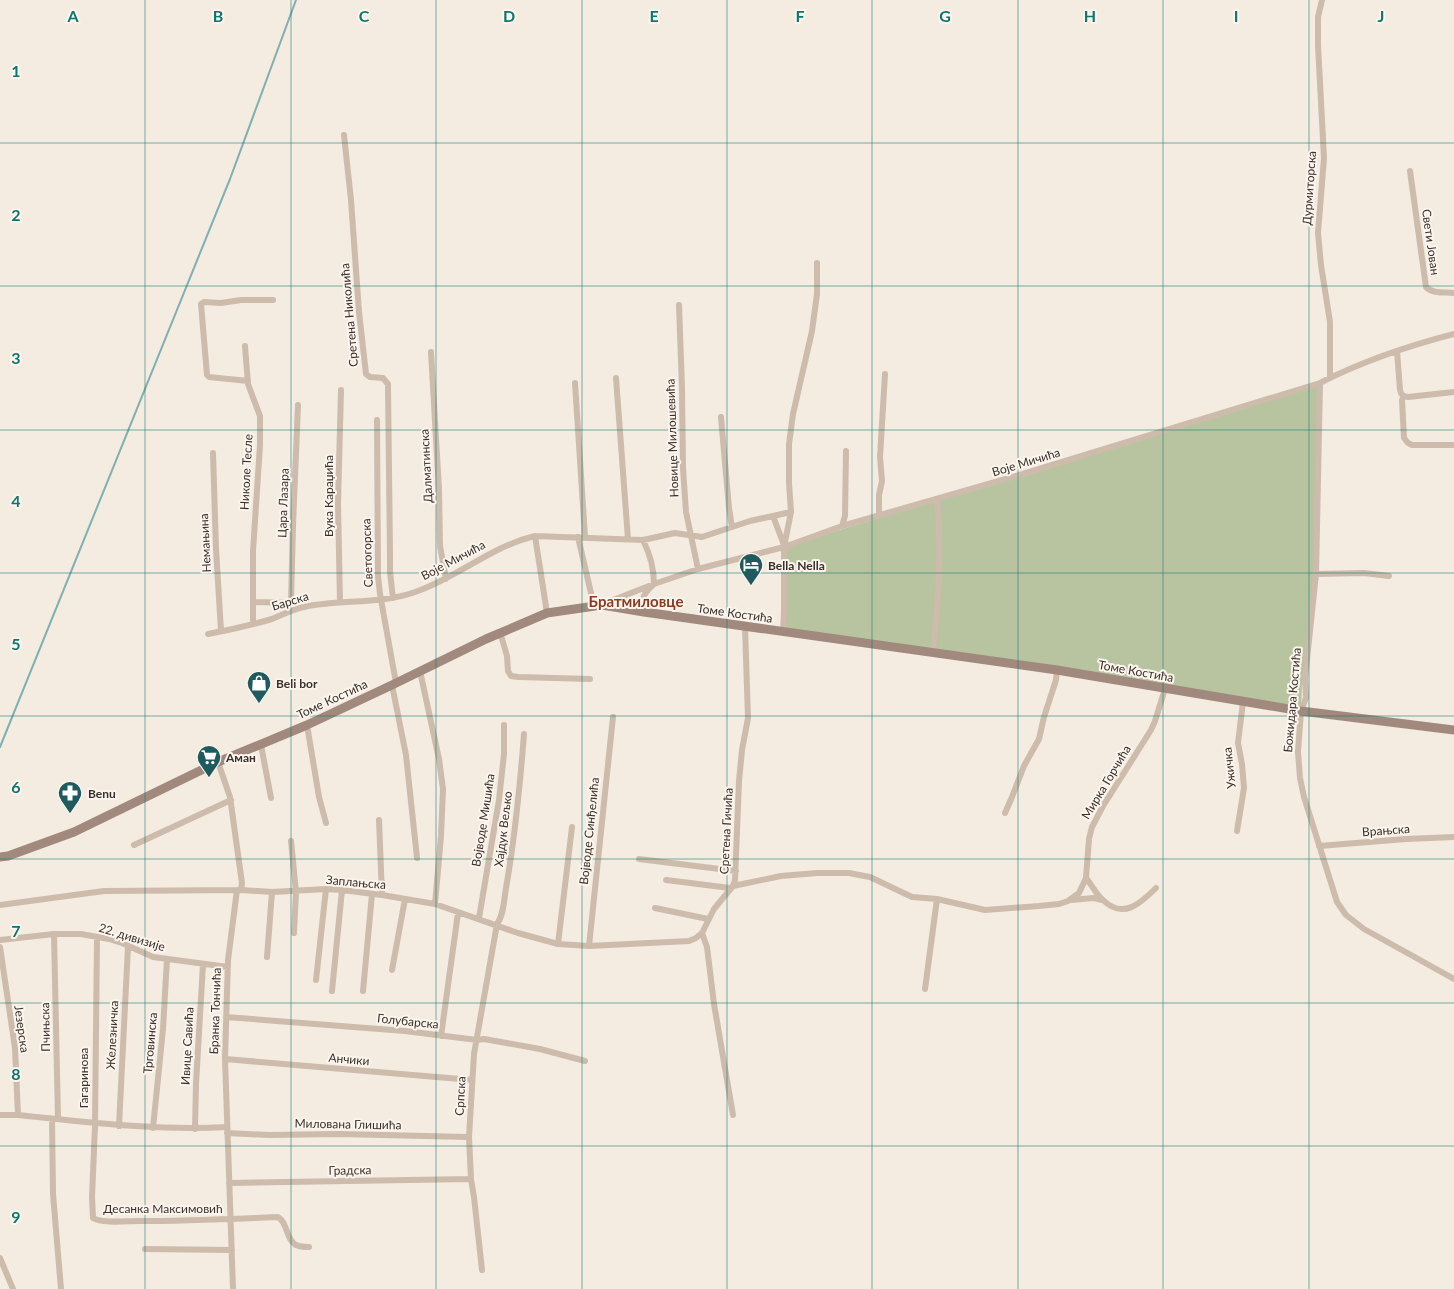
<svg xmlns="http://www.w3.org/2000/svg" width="1454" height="1289" font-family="Lato,sans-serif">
<rect width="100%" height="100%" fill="#f4ebe1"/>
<!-- green -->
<path fill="#b8c4a0" d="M 1320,383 L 1316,574 L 1302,687 L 1301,711 L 783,632 L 784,547 Z"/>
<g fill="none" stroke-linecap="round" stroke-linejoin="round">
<!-- stream -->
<path stroke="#7fb0b2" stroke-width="2" d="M 0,747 L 230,179 L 296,0"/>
<!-- street -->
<path stroke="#cdbbac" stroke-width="6" d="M 1322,0 L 1318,17 L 1318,45 L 1324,158 L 1318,233 L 1321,265 L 1330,322 L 1330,378
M 344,135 L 351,200 L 359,312 L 366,374 L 370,377 L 383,378 L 388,384 L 388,388 L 390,554 L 390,572 L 393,598
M 1410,171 L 1426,287 C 1432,294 1445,292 1454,293
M 679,305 L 682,388 L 683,468 L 686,512 L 698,569
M 245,346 L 248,384 L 260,416 L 260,445 L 253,551 L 253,602
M 1397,351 L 1400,390 C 1401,395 1403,396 1408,397 L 1454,392
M 431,352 L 439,490 L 440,546 L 446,579
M 616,378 L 628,539
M 248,381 L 209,377 L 207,375 L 201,304 L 204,302 L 221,303 L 241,300 L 273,300
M 575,383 L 585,537
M 1320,383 L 1316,574 L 1305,678 L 1306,698 L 1301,711 L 1298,752 L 1300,778 L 1304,797 L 1337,902 L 1346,915 L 1364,929 L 1454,979
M 1404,396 L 1402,400 L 1404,438 L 1408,443 L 1412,445 L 1454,445
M 721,417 L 729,508 L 732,527
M 377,420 L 378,576 L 380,594 L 396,683
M 213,453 L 216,549 L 221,631
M 773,516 L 784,545
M 879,516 L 879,495 L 882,481 L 880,457 L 885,374
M 842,526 L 845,516 L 846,451
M 578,537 L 594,606
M 643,540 C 650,554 654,568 654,584 C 643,594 641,598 644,612
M 1316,574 L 1364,573 L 1389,576
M 291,602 L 293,525 L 298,405
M 340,602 L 338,503 L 341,390
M 603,604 L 654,584 L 698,569 L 784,547 L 842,526 L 1026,473 L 1320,383 C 1363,361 1408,346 1454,334
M 547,613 L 535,536 L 643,540 L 675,533 L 702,537 L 750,521 L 791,512
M 253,624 L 253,602 L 294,603
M 500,632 L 507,656 L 508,671 L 511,676 L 518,677 L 590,679
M 783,632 L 784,613 L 784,547 L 791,512 L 789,483 L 789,444 L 793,414 L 812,331 L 817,294 L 817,263
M 208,634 C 230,630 251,625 272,619 C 282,615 293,609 304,607 C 341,599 381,605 418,591 C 458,577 492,546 535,536
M 933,653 C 938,601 942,551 937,500
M 420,671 L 439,759 L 443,789 L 441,836 L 435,904
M 392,685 L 406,755 L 417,858
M 307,725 L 319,797 L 326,823
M 261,745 L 271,798
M 218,762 L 230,797 L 242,883 L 241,890
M 1005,813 L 1012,797 L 1024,766 L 1039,739 L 1044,717 L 1056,680 L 1057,670
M 379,820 L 382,895
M 1237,831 L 1244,788 L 1242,764 L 1238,743 L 1243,702
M 291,841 L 296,892 L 294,933
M 134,845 L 231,800
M 1319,846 L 1406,839 L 1454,837
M 639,859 L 736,871
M 1086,878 C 1092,885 1096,894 1103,900 C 1123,920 1141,903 1156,888
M 666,880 L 730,888
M 733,886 L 781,876 L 817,873 L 849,873 L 870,877 L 912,897 L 937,899 L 985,910 L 1039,906 L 1059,904 L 1068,901 L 1079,893 L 1086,878 L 1089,839 L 1092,827 L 1103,806 L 1151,730 L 1155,721 L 1165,689
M 1071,900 L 1094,898 L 1102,900
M 0,905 L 104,891 L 241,890 L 272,892 L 326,889 L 342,890 L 382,895 L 435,904 L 518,933 L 558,944 L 589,946 L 689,941 L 696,938 L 702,933
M 655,908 L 708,919
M 479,918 L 499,800 L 504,754 L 504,725
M 54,934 L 58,1119
M 97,937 L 95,1126 L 92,1197 L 93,1218 C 103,1224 127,1221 139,1221 C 185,1221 232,1219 278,1217 C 288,1223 286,1240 296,1245 C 300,1247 305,1247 309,1247
M 0,940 L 54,934 L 81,934 L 109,939 L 122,943 L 153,957 L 228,967
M 558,944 L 572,827
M 589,946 L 613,717
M 0,947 L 15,1048 L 18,1115
M 267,957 L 272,892
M 392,970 L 405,899
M 316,980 L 326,889
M 925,989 L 937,899
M 332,991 L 342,890
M 363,991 L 372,894
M 226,1017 L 405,1031 L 477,1040 L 484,1039 L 540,1049 L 585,1061
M 441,1036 L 458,913
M 225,1059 L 472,1080
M 0,1115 L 18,1115 C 87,1122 157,1131 227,1127
M 733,1115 L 714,1004 L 707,947 L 702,933 L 714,909 L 733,886 L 735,880 L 739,781 L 742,750 L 748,718 L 745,627
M 52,1119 L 53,1194 L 61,1289
M 119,1126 L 128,946
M 153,1128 L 163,1029 L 167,959
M 195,1129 L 196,1084 L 203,964
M 227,1133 L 269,1135 L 339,1134 L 469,1137
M 229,1183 L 471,1179
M 145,1249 L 232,1250
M 0,1258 L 13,1289
M 482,1270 L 474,1197 L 471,1179 L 469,1137 L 474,1054 L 497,924 C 504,915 504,899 506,888 C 515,837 520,786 524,734
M 233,1289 L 225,1059 L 228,960 L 237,890"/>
<!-- secondary -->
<path stroke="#a18a7d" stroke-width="9" d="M 0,857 L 8,856 L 74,832 L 218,762 L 307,725 L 392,685 L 486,639 L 547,613 L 602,605 L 644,612 L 1057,670 L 1301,711 L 1454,730"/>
</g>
<!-- grid -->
<path fill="none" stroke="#0f766e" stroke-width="1" stroke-opacity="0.55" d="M 145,0 L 145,1289M 291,0 L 291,1289M 436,0 L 436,1289M 582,0 L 582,1289M 727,0 L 727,1289M 872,0 L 872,1289M 1018,0 L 1018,1289M 1163,0 L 1163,1289M 1309,0 L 1309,1289M 0,143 L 1454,143M 0,286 L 1454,286M 0,430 L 1454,430M 0,573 L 1454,573M 0,716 L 1454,716M 0,859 L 1454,859M 0,1003 L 1454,1003M 0,1146 L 1454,1146"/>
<!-- icons -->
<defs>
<g id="hotel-pin" transform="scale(1.25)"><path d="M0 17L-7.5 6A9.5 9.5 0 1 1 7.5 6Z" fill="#1f5a5e" stroke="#fbf5ee"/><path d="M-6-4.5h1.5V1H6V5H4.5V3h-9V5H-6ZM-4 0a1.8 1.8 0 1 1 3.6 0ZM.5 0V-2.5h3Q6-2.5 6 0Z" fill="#fff"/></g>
<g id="shop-pin" transform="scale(1.25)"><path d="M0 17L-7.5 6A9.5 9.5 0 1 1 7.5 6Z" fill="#1f5a5e" stroke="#fbf5ee"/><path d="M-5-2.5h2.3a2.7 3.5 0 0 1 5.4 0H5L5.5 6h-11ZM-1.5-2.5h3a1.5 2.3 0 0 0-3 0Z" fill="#fff"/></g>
<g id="supermarket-pin" transform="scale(1.25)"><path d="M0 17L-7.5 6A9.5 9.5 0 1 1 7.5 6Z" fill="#1f5a5e" stroke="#fbf5ee"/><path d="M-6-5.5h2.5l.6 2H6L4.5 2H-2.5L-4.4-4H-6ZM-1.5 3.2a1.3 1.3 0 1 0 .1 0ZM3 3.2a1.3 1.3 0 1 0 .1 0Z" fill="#fff"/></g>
<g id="pharmacy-pin" transform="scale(1.25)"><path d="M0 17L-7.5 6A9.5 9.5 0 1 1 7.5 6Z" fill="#1f5a5e" stroke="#fbf5ee"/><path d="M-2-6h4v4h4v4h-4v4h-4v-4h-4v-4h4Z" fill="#fff"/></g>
</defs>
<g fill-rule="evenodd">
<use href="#hotel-pin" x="751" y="565"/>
<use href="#shop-pin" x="259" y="683"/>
<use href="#supermarket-pin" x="209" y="757"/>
<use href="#pharmacy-pin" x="70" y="793"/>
</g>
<g text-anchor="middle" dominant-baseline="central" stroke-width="4" stroke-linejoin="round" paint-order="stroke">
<!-- street labels -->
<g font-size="12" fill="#3b302b" stroke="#fbf5ee">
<text transform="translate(1309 188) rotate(-86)">Дурмиторска</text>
<text transform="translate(1431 242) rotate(82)">Свети Јован</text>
<text transform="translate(349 315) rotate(-95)">Сретена Николића</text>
<text transform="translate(672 438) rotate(-92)">Новице Милошевића</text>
<text transform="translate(1026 462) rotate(-17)">Воје Мичића</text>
<text transform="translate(426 466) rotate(-93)">Далматинска</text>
<text transform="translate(246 472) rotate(-87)">Николе Тесле</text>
<text transform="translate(328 496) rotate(-90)">Вука Караџића</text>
<text transform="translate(283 503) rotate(-88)">Цара Лазара</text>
<text transform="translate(205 543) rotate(-93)">Немањина</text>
<text transform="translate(367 553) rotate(-92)">Светогорска</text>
<text transform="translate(453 560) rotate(-28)">Воје Мичића</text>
<text transform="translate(290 601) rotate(-17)">Барска</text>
<text transform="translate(735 613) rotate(8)">Томе Костића</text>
<text transform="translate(1136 671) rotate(10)">Томе Костића</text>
<text transform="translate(332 699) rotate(-25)">Томе Костића</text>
<text transform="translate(1292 700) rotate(-85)">Божидара Костића</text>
<text transform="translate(1229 768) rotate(-96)">Ужичка</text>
<text transform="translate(1106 782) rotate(-59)">Мирка Горчића</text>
<text transform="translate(483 820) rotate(-81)">Војводе Мишића</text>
<text transform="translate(503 829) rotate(-83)">Хајдук Вељко</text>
<text transform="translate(1386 830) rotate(-4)">Врањска</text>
<text transform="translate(589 831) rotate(-84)">Војводе Синђелића</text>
<text transform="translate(726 831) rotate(-87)">Сретена Гичића</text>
<text transform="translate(356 882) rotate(5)">Заплањска</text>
<text transform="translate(132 937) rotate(17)">22. дивизије</text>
<text transform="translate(215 1011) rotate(-88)">Бранка Тончића</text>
<text transform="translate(408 1021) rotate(6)">Голубарска</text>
<text transform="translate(45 1027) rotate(-91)">Пчињска</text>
<text transform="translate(22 1029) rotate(82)">Језерска</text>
<text transform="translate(112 1035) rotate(-87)">Железничка</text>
<text transform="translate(150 1043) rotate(-85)">Трговинска</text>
<text transform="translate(187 1046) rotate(-87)">Ивице Савића</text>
<text transform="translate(349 1059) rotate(5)">Анчики</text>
<text transform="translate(83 1078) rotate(-90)">Гагаринова</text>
<text transform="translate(460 1096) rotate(-87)">Српска</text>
<text transform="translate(348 1124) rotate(1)">Милована Глишића</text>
<text transform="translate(350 1170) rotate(-1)">Градска</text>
<text x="163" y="1208">Десанка Максимовић</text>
</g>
<!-- poi labels -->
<g font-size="12" font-weight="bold" fill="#3b302b" stroke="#fbf5ee" text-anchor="start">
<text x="768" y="565">Bella Nella</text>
<text x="276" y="683">Beli bor</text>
<text x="226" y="757">Аман</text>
<text x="88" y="793">Benu</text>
</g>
<!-- quarter labels -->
<g font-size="15" font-weight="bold" fill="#8c3b22" stroke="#fbf5ee">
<text x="636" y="601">Братмиловце</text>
</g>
</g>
<g font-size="16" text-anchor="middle" font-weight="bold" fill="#0f766e" stroke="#fbf5ee" stroke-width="4" stroke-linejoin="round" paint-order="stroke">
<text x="73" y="22">A</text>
<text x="218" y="22">B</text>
<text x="364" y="22">C</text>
<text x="509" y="22">D</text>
<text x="654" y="22">E</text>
<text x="800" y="22">F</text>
<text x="945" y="22">G</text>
<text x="1090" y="22">H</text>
<text x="1236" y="22">I</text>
<text x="1381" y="22">J</text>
<text x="16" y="77">1</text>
<text x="16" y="221">2</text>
<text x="16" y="364">3</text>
<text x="16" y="507">4</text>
<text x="16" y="650">5</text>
<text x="16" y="793">6</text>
<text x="16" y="937">7</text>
<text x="16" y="1080">8</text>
<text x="16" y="1223">9</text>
</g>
</svg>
